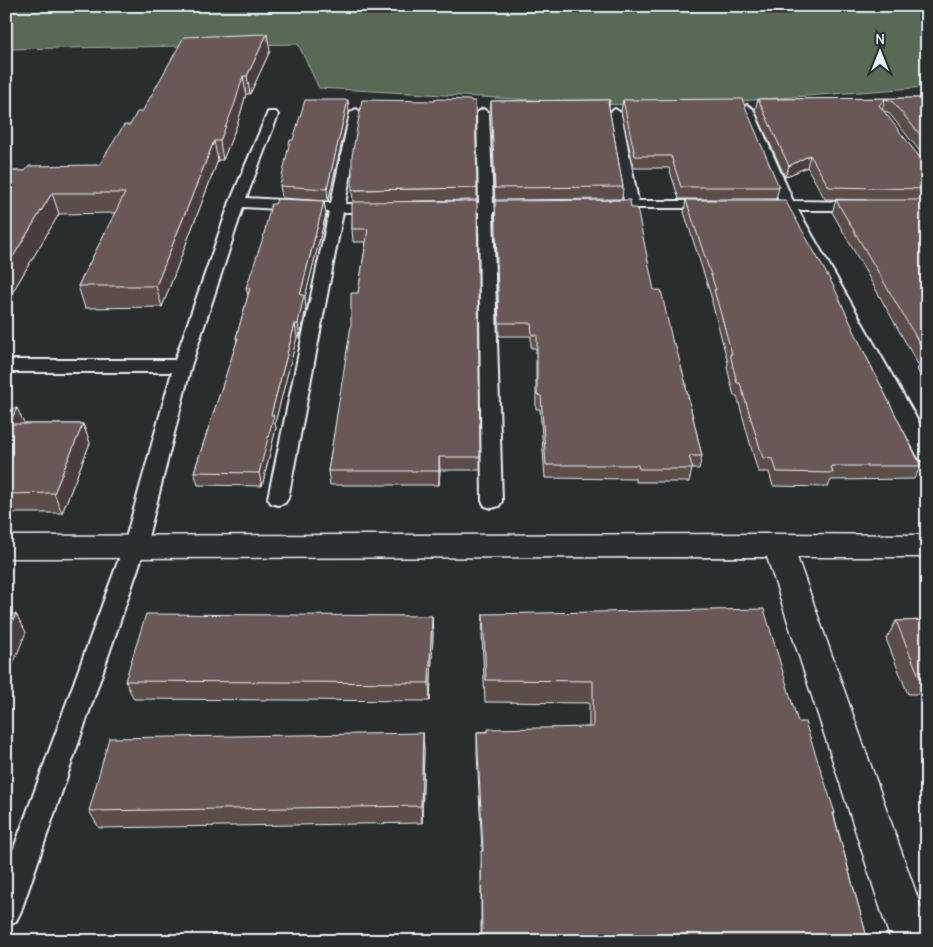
<svg xmlns="http://www.w3.org/2000/svg" width="933" height="947" font-family="Delius,sans-serif">
<rect width="100%" height="100%" fill="#2a2d2e"/>
<filter id="ink" filterUnits="userSpaceOnUse"><feTurbulence type="fractalNoise" baseFrequency=".02" numOctaves="2"/><feDisplacementMap in="SourceGraphic" scale="10" xChannelSelector="R" yChannelSelector="G"/><feConvolveMatrix kernelMatrix="1 2 1 2 8 2 1 2 1" color-interpolation-filters="sRGB"/></filter>
<g filter="url(#ink)">
<!-- green -->
<path fill="#596a54" stroke="#a0aea6" d="M 6,6 L 927,6 L 927,87 L 659,107 L 319,88 L 298,44 L 6,49 Z"/>
<g fill="none" stroke-linecap="round" stroke-linejoin="round">
<!-- service casing -->
<g stroke="#e8f1f8" stroke-width="4">
<path id="service" d="M 747,105 L 753,109 L 793,201 L 862,202 L 867,203 L 869,206 L 867,209 L 862,210 L 798,210 L 927,437 L 927,462 L 920,460 L 917,455 L 783,210 L 756,208 L 754,205 L 756,202 L 779,201 L 741,109 Z
M 356,109 L 362,113 L 345,204 L 380,204 L 385,205 L 387,208 L 385,211 L 380,212 L 343,212 L 288,498 L 285,503 L 278,505 L 271,503 L 268,498 L 329,212 L 243,207 L 191,366 L 146,545 L 21,911 L 16,921 L 6,926 L 6,870 L 124,545 L 172,372 L 6,372 L 6,360 L 175,360 L 230,202 L 268,112 L 276,112 L 278,115 L 246,198 L 331,203 L 350,113 Z
M 483,109 L 489,113 L 493,203 L 527,204 L 529,207 L 527,210 L 493,212 L 502,501 L 499,506 L 492,508 L 485,506 L 482,501 L 479,212 L 446,211 L 444,208 L 446,205 L 479,203 L 477,113 Z
M 615,109 L 621,113 L 638,201 L 712,201 L 717,202 L 719,205 L 717,208 L 599,208 L 597,205 L 599,202 L 624,201 L 609,113 Z"/>
</g>
<!-- minor casing -->
<g stroke="#e8f1f8" stroke-width="3">
<path id="minor" d="M 778,534 L 927,535 L 927,557 L 797,557 L 927,924 L 927,941 L 891,941 L 767,557 L 6,558 L 6,536 Z"/>
</g>
<!-- service -->
<use href="#service" fill="#2a2d2e" fill-rule="evenodd"/>
<!-- minor -->
<use href="#minor" fill="#2a2d2e" fill-rule="evenodd"/>
</g>
<!-- wall -->
<path fill="#5c4d4a" stroke="#e8f1f8" d="M 270,51 L 250,94 L 246,94 L 238,122 L 223,160 L 218,160 L 162,307 L 85,308 L 78,286 L 115,213 L 59,214 L 6,303 L 6,171 L 25,171 L 99,165 L 130,125 L 142,112 Z
M 927,98 L 927,160 L 888,112 L 883,111 L 925,164 L 927,165 L 927,389 L 917,369 L 919,366 L 832,212 L 836,200 L 867,200 L 825,199 L 807,167 L 785,177 L 755,110 L 758,99 Z
M 610,100 L 609,107 L 623,187 L 622,199 L 495,200 L 490,112 L 491,101 Z
M 623,100 L 779,187 L 776,199 L 679,199 L 669,168 L 634,168 L 621,111 Z
M 349,112 L 328,201 L 282,198 L 280,186 L 293,140 Z
M 477,188 L 477,200 L 412,201 L 480,457 L 480,470 L 440,470 L 439,485 L 330,485 L 328,471 L 358,293 L 366,242 L 353,242 L 352,229 L 353,202 L 352,190 Z
M 686,200 L 863,350 L 921,466 L 914,479 L 831,480 L 828,487 L 773,486 L 769,472 L 758,472 L 737,396 L 734,396 L 727,367 L 728,363 L 712,302 L 712,299 L 684,212 Z
M 324,201 L 326,214 L 305,297 L 306,308 L 300,337 L 297,337 L 275,423 L 276,428 L 262,486 L 198,485 L 194,472 L 237,342 L 236,338 L 248,296 L 246,288 Z
M 495,201 L 654,290 L 673,344 L 686,384 L 686,388 L 702,456 L 699,469 L 692,469 L 689,482 L 636,482 L 636,479 L 545,478 L 540,409 L 536,409 L 536,348 L 531,348 L 531,336 L 499,336 Z
M 6,408 L 25,424 L 83,424 L 90,443 L 62,513 L 6,513 Z
M 483,614 L 798,722 L 835,813 L 834,815 L 868,941 L 481,941 L 481,870 L 482,851 L 477,754 L 477,732 L 589,727 L 589,703 L 485,702 L 482,636 Z
M 432,616 L 433,634 L 430,701 L 134,699 L 125,681 Z
M 927,620 L 927,694 L 908,694 L 886,639 L 896,621 Z
M 423,733 L 424,751 L 422,823 L 99,828 L 89,811 Z"/>
<!-- shaded-wall -->
<path fill="#4b3e3c" stroke="#e8f1f8" d="M 267,34 L 270,51 L 250,94 L 247,76 Z
M 243,76 L 246,94 L 238,122 L 223,160 L 220,141 Z
M 885,99 L 882,110 L 879,105 Z
M 348,100 L 349,112 L 328,201 L 327,189 Z
M 214,141 L 218,160 L 162,307 L 156,286 Z
M 810,155 L 807,167 L 785,177 L 789,166 Z
M 52,193 L 59,214 L 6,303 L 6,268 Z
M 324,201 L 326,214 L 305,297 L 306,308 L 300,337 L 298,324 L 300,295 Z
M 295,324 L 297,337 L 275,423 L 276,428 L 262,486 L 259,473 L 271,415 Z
M 17,408 L 26,427 L 9,424 Z
M 83,424 L 90,443 L 62,513 L 54,493 Z
M 439,457 L 440,470 L 439,485 Z
M 16,614 L 26,632 L 6,682 L 6,636 Z
M 432,616 L 433,634 L 430,701 L 429,683 Z
M 423,733 L 424,751 L 422,823 L 421,806 Z"/>
<!-- building -->
<path fill="#6b5956" stroke="#e8f1f8" d="M 267,34 L 247,76 L 243,76 L 235,103 L 220,141 L 214,141 L 156,286 L 78,286 L 125,193 L 52,193 L 6,268 L 6,171 L 25,171 L 29,166 L 99,165 L 124,125 L 130,125 L 137,112 L 142,112 L 184,37 Z
M 927,98 L 927,143 L 892,101 L 885,99 L 879,105 L 925,164 L 927,165 L 927,189 L 829,187 L 810,155 L 789,166 L 758,99 Z
M 435,99 L 471,100 L 471,101 L 475,101 L 477,188 L 352,190 L 352,156 L 362,100 L 435,101 Z
M 742,99 L 779,187 L 681,187 L 671,156 L 635,156 L 623,100 Z
M 305,100 L 348,100 L 327,189 L 280,186 L 290,140 L 293,140 Z
M 610,100 L 608,102 L 623,187 L 495,188 L 491,101 Z
M 277,199 L 324,201 L 300,295 L 304,295 L 298,324 L 295,324 L 271,415 L 274,415 L 259,473 L 194,472 L 238,338 L 236,338 L 250,288 L 246,288 L 263,238 L 271,204 L 275,204 Z
M 630,200 L 631,208 L 637,208 L 654,290 L 661,290 L 673,344 L 675,344 L 686,384 L 685,384 L 702,456 L 689,456 L 693,469 L 639,469 L 638,465 L 546,465 L 541,396 L 537,395 L 537,335 L 532,335 L 531,323 L 499,323 L 495,201 Z
M 686,200 L 785,200 L 833,285 L 863,350 L 921,466 L 831,466 L 833,473 L 777,472 L 773,459 L 763,458 L 740,383 L 737,383 L 730,354 L 732,354 L 714,290 L 716,290 Z
M 836,200 L 927,200 L 927,364 L 923,356 L 927,356 Z
M 477,201 L 480,457 L 439,457 L 439,471 L 328,471 L 351,325 L 351,293 L 358,293 L 368,229 L 352,229 L 352,202 Z
M 6,408 L 17,408 L 9,424 L 83,424 L 54,493 L 6,494 Z
M 764,609 L 798,722 L 805,722 L 835,813 L 833,813 L 868,941 L 482,937 L 481,851 L 483,851 L 477,732 L 488,732 L 488,729 L 593,727 L 593,681 L 486,680 L 483,614 Z
M 6,614 L 16,614 L 6,636 Z
M 146,614 L 432,616 L 429,683 L 125,681 Z
M 927,620 L 927,676 L 919,676 L 896,621 Z
M 423,733 L 421,806 L 89,811 L 109,738 Z"/>
</g>
<!-- margin -->
<rect width="933" height="947" fill="none" stroke="#2a2d2e" stroke-width="25"/>
<rect x="12" y="12" width="908" height="922" fill="none" stroke="#e8f1f8" stroke-width="2" filter="url(#ink)"/>
<!-- north arrow -->
<g transform="translate(880 52)" stroke="#2a2d2e" stroke-width="4" paint-order="stroke">
<path d="M0-4L9 19L0 12L-9 19Z" fill="#e8f1f8"/>
<text y="-8" font-size="14" font-weight="bold" text-anchor="middle" fill="#e8f1f8">N</text>
</g>
</svg>
